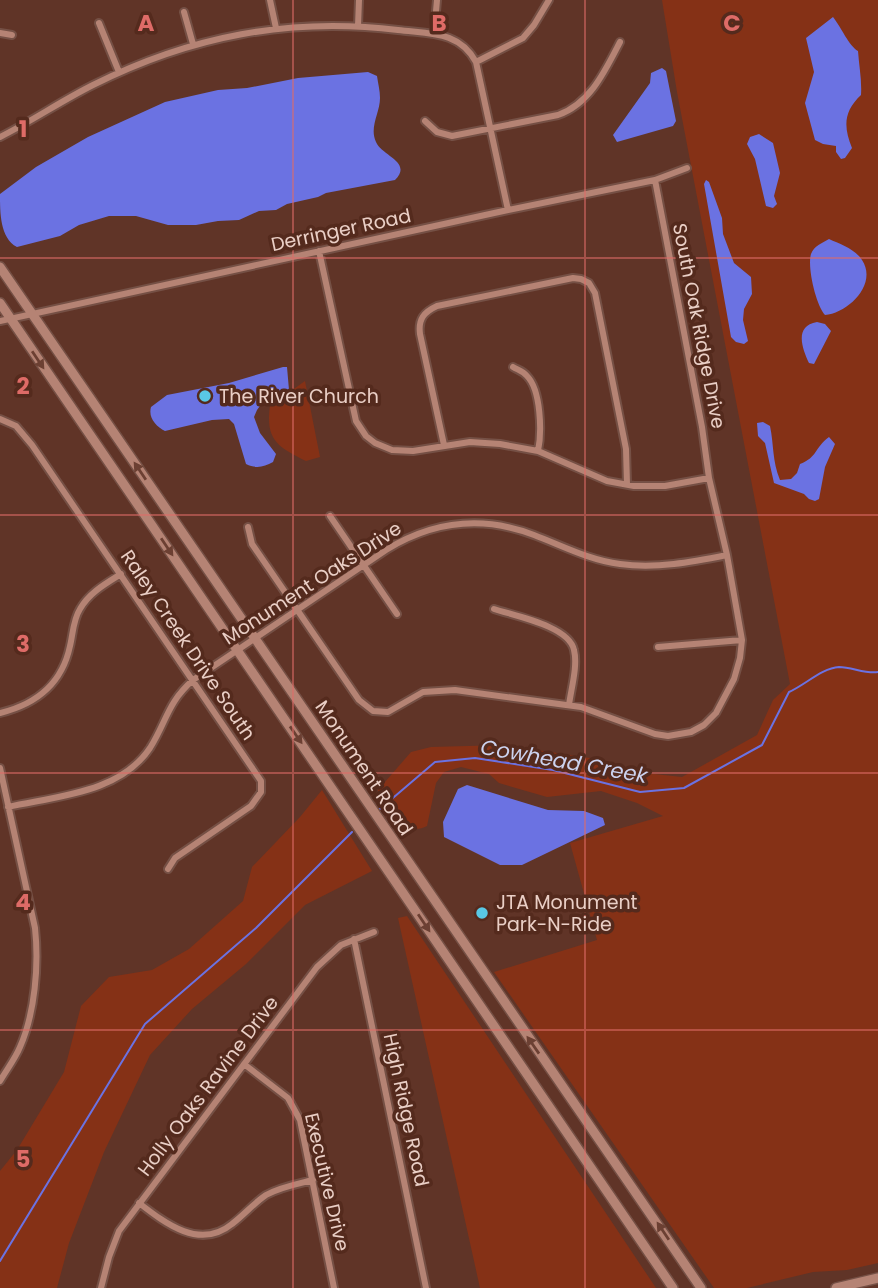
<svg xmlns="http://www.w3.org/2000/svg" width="878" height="1288" font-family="Poppins,sans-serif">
<rect width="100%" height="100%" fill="#603427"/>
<!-- green -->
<path fill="#853116" d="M 662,0 L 878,0 L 878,1263 L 847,1270 L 813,1272 L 747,1288 L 714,1288 L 494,972 L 597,940 L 570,843 L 663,816 L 637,803 L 601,791 L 547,797 L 499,783 L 489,774 L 461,767 L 444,772 L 436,783 L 427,826 C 404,838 383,809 378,790 L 411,752 L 431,747 L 505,745 L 596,759 L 645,773 L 682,777 L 757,735 L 773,700 L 790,684 L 677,92 Z
M 305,381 L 320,457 L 306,461 C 279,447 265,441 270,406 Z
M 322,790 L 372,871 L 305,905 L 246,964 L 192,1009 L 150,1055 L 104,1152 L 69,1243 L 57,1288 L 0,1288 L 0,1171 L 17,1150 L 64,1072 L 81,1006 L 109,977 L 152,970 L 189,949 L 243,901 L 252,867 L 300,817 Z
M 407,916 L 656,1288 L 480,1288 L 398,918 Z"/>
<!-- water -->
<path fill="#6b72e2" d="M 833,17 C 841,27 849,46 858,51 C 859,66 862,80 861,95 C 844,111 843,126 852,148 L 845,158 L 841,159 L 836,152 L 836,146 L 823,144 L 815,140 L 805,103 L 814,72 L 806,38 Z
M 662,68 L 666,71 L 676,121 L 673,126 L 617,142 L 613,135 L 650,83 L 651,73 Z
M 368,72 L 377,76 C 378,83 380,91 380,98 C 380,113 369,127 376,142 C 382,156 413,162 395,180 L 326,193 L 318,197 L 287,204 L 276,210 L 259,211 L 239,220 L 218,221 L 196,225 L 168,225 L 136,216 L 109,216 L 79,225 L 60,236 L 17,247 C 0,238 0,213 0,194 L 36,167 L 88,137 L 165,102 L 218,90 L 247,88 L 298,78 Z
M 759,134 L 773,143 L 780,173 L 774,196 L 777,204 L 773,208 L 766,206 L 755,159 L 747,144 L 750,137 Z
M 706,180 L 709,182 L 722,218 L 723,234 L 734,263 L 751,277 L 752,294 L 744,309 L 743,320 L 748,341 L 744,344 L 736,342 L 731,337 L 704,184 Z
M 829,239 C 840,244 855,249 862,260 C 878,284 848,313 825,315 C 816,305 807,267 811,254 C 814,246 822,243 829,239 Z
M 817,322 L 825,324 L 831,331 L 814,364 L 809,363 C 802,348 794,326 817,322 Z
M 283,367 L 287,367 L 289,390 L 265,399 L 257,410 L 254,417 L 260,433 L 276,454 L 273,462 C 264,467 256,469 246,464 L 234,424 L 229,419 L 212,420 L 165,431 C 156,426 148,418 151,407 L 167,395 L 229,383 Z
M 763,422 L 770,426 C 774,445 772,461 780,480 L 791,479 L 797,473 L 800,464 C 818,457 814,448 829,437 L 835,444 L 825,467 L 819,499 L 815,501 L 809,499 L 804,494 L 774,483 L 765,443 L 758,436 L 757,423 Z
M 467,785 L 548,810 L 584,811 L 603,818 L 605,825 L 522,865 L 500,865 L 444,837 L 443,822 L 458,789 Z"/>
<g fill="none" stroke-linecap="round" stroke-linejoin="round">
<!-- stream -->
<path stroke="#6b72e2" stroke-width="2" d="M 380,809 L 435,762 L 475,758 L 553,770 L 640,792 L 684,788 L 762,745 L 789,692 C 805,685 822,668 839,667 C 852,667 865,674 878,672
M 0,1261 L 145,1024 L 256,928 L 352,832"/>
<!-- street casing -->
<g stroke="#755045" stroke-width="10">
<path id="street" d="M 270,0 L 276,28
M 184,12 L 193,44
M 99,23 L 119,72
M 358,26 L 359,0
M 0,33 L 12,35
M 434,34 L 437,0
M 476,62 L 523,38 L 534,25 L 549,0
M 425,121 L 437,132 L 452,136 L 558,115 C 590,104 605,71 620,42
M 0,137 C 32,121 61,101 93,85 C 191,36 289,17 398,30 C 430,34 459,31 476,62 L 508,210
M 319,251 L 356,421 L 366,436 L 375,443 L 392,450 L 413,451 L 470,442 L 500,444 L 538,451 L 607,481 L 634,486 L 665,486 L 709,478
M 0,321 L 508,210 L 655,180 L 687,168
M 513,367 C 518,370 523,371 527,376 C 541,390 542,432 538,451
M 0,419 L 16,426 L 32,445 L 261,781 L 261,792 L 251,806 L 175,858 L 168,869
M 444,445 L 420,334 C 418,319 424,312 437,306 L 573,278 L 581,279 L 589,283 L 595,293 L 626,449 L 627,484
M 330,516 L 397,614
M 248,527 L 252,544 L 359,700 L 373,711 L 388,712 L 423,692 L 455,690 L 581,707 L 655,734 L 668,736 L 691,732 L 704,725 L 716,713 L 734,679 L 740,658 L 742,640 L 727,555 L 709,478 L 702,427 L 655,180
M 494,609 C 515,616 569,626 574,650 C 578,666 571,689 569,705
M 658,647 L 742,640
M 0,713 C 37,704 62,684 70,646 C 73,634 73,620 80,609 C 89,593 105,584 121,574
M 0,768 L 35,928 C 39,965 35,1013 20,1047 C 15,1059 7,1069 0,1081
M 8,807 C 57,796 120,793 150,748 C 167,721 167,703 193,680 L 386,550 C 433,521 482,515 534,535 C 563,546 589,560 620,564 C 656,569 692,562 727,555
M 354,939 L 426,1288
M 244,1064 L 288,1098 L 300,1120 L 334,1288
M 139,1203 C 166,1224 200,1250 232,1224 C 244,1215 254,1203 266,1195 C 280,1187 297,1184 313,1180
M 101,1288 L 109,1257 L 119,1231 L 317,967 L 341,945 L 374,932"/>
</g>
<!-- secondary casing -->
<g stroke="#755045" stroke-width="12">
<path id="secondary" d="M 0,267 L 701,1288
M 0,303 L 673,1288
M 836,1288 L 878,1278"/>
</g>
<!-- street -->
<use href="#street" stroke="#b58374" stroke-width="6"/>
<!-- secondary -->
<use href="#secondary" stroke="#b58374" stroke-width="9"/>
</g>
<!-- one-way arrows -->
<defs><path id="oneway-solid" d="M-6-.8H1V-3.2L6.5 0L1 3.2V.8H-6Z" transform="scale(1.75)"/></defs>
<g fill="#6c4033">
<use href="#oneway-solid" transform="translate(38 360) rotate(56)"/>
<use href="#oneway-solid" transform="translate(140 471) rotate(-124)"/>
<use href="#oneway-solid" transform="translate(167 547) rotate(56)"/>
<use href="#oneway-solid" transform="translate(296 735) rotate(55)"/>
<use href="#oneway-solid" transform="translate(424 923) rotate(56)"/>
<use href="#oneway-solid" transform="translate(533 1045) rotate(-125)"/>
<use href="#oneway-solid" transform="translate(663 1231) rotate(-124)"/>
</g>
<!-- grid -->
<path fill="none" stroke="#de6b67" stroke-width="2" stroke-opacity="0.55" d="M 293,0 L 293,1288M 585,0 L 585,1288M 0,258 L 878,258M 0,515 L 878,515M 0,773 L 878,773M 0,1030 L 878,1030"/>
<!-- markers -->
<g fill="#59c8e5" stroke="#542a1d" stroke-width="2.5">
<circle cx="205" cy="396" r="7"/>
<circle cx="482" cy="913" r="7"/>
</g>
<g text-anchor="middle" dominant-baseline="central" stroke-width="7" stroke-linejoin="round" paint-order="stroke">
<!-- street labels -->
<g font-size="19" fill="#eacfc6" stroke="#542a1d">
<text transform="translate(341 230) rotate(-12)">Derringer Road</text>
<text transform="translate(699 326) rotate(79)">South Oak Ridge Drive</text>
<text transform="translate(312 583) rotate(-33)">Monument Oaks Drive</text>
<text transform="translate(188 645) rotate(56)">Raley Creek Drive South</text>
<text transform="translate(364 768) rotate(56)">Monument Road</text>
<text transform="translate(208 1086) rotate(-53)">Holly Oaks Ravine Drive</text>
<text transform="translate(406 1110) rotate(78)">High Ridge Road</text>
<text transform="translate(327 1182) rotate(77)">Executive Drive</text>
</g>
<!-- poi labels -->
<g font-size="19" fill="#eacfc6" stroke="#542a1d" text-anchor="start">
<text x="219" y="396">The River Church</text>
<text x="496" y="902">JTA Monument<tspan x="496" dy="22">Park-N-Ride</tspan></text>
</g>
<!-- water labels -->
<g font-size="21" font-style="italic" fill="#ccd2ee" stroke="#542a1d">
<text transform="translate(564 761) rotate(10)">Cowhead Creek</text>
</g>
</g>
<g font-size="23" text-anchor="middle" font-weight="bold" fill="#de6b67" stroke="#542a1d" stroke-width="7" stroke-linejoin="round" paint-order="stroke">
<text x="146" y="31">A</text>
<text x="439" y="31">B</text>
<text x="732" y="31">C</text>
<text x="23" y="137">1</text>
<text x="23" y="394">2</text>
<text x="23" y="652">3</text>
<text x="23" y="910">4</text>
<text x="23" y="1167">5</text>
</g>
</svg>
